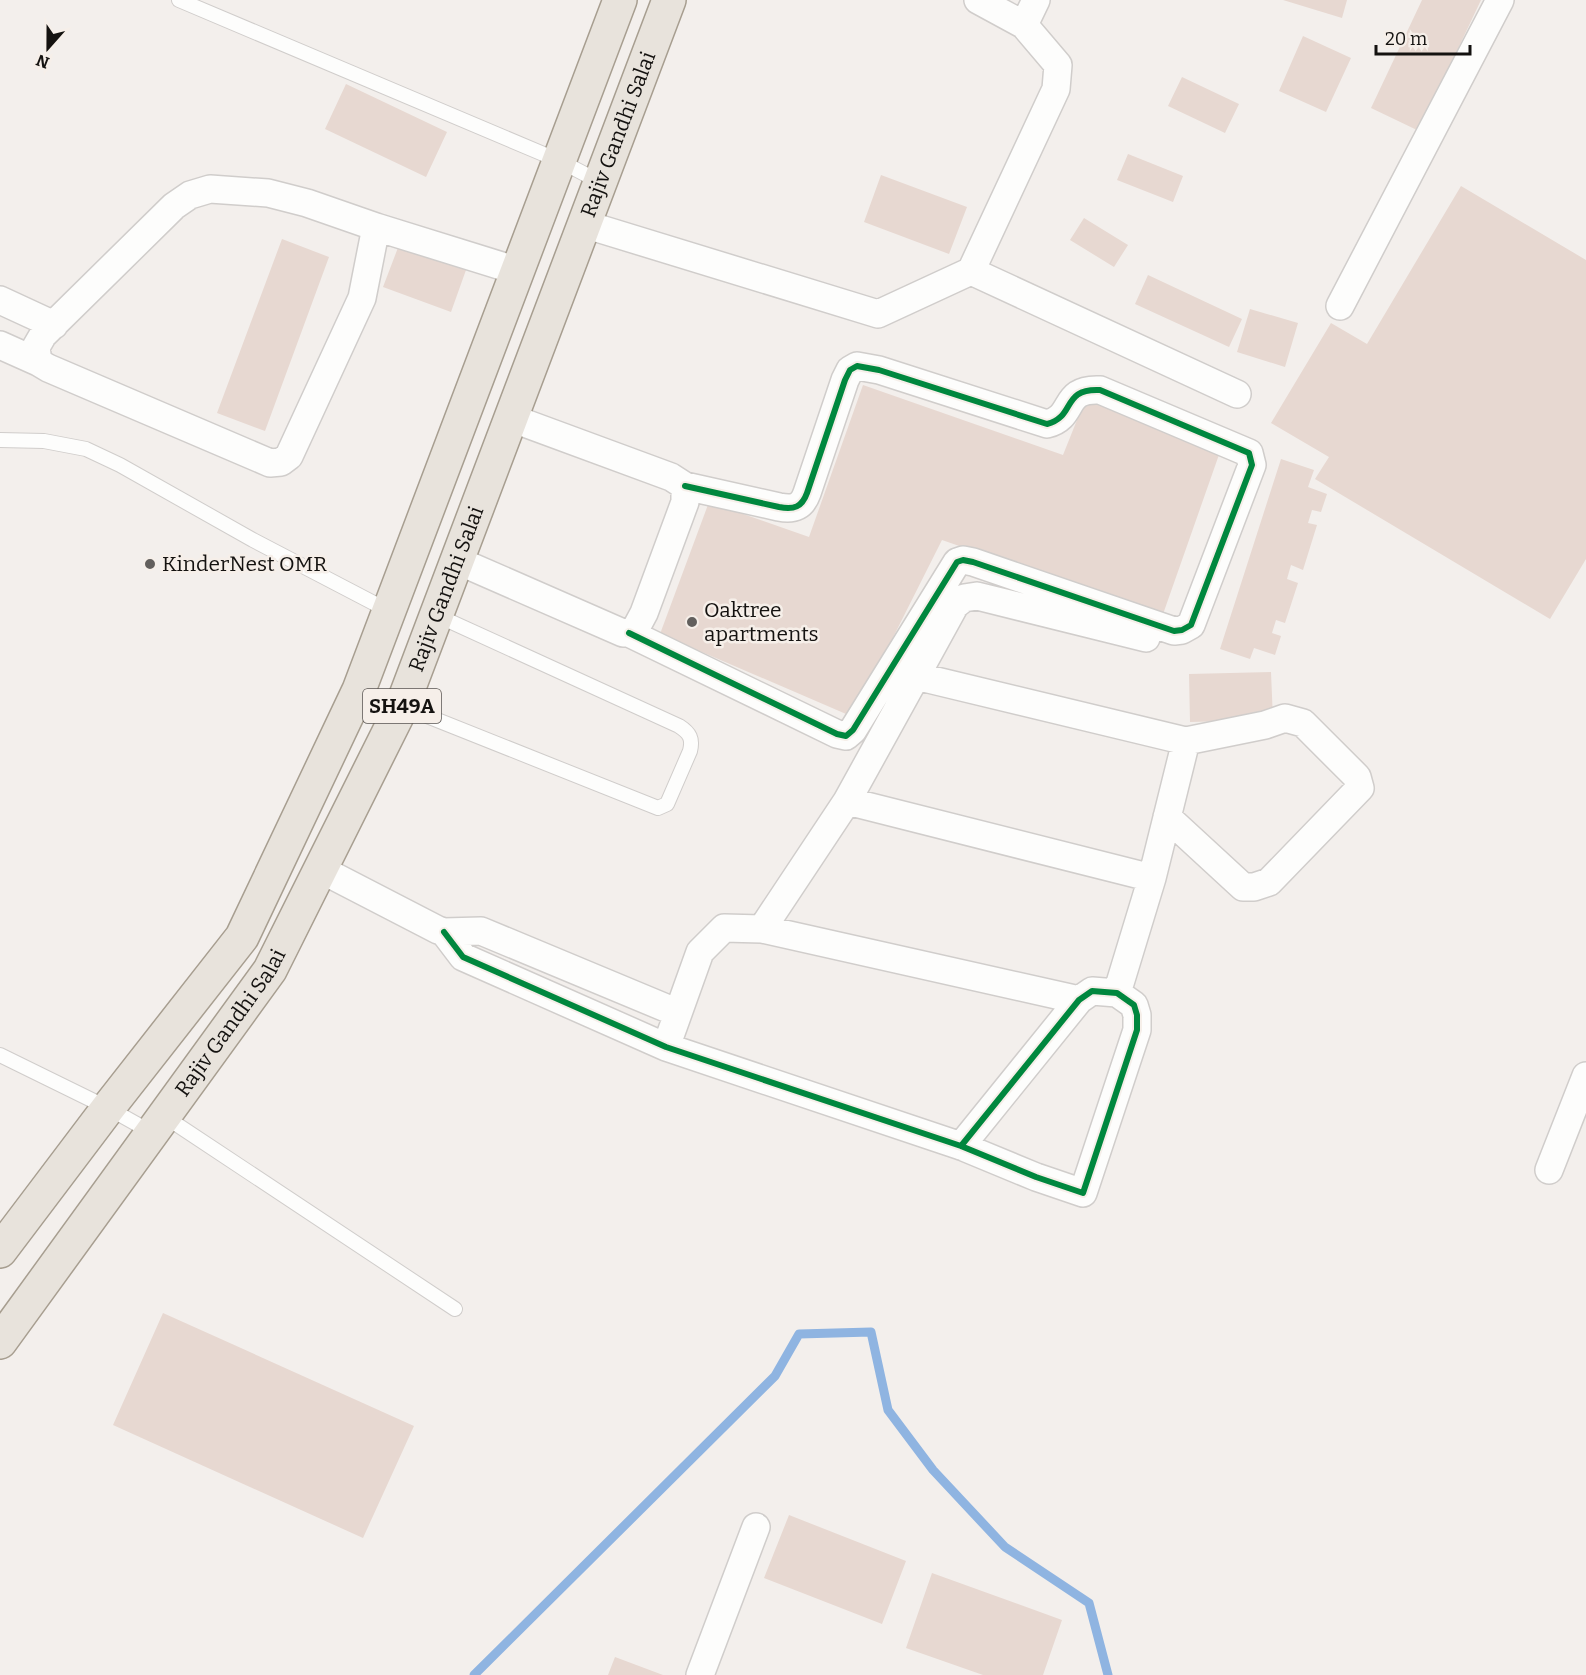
<svg xmlns="http://www.w3.org/2000/svg" width="1586" height="1675" font-family="Bitter,serif">
<rect width="100%" height="100%" fill="#f3efec"/>
<g fill="none" stroke-linecap="round" stroke-linejoin="round">
<!-- stream -->
<path stroke="#8fb4e1" stroke-width="9" d="M 474,1675 L 775,1376 L 799,1334 L 871,1332 L 888,1410 L 933,1470 L 1005,1547 L 1089,1603 L 1108,1675"/>
</g>
<!-- building -->
<path fill="#e7d8d1" d="M 1283,0 L 1347,0 L 1342,18 Z
M 1422,0 L 1481,0 L 1419,131 L 1371,108 Z
M 1303,36 L 1351,58 L 1326,112 L 1279,91 Z
M 1182,77 L 1239,104 L 1225,133 L 1168,106 Z
M 346,84 L 447,132 L 426,177 L 325,129 Z
M 1128,154 L 1183,176 L 1173,202 L 1117,180 Z
M 881,175 L 967,207 L 949,254 L 864,222 Z
M 1461,186 L 1586,260 L 1586,559 L 1550,619 L 1315,479 L 1329,457 L 1271,423 L 1331,323 L 1367,344 Z
M 1084,218 L 1128,245 L 1114,267 L 1070,240 Z
M 282,239 L 329,257 L 265,431 L 217,413 Z
M 399,245 L 466,270 L 451,312 L 383,287 Z
M 1148,275 L 1242,319 L 1229,347 L 1135,304 Z
M 1250,309 L 1298,323 L 1285,367 L 1237,352 Z
M 863,385 L 1063,455 L 1085,400 L 1221,449 L 1162,617 L 942,540 L 853,717 L 660,634 L 709,502 L 809,537 Z
M 1281,459 L 1314,470 L 1308,487 L 1327,494 L 1321,512 L 1312,510 L 1308,523 L 1317,525 L 1303,570 L 1291,565 L 1287,579 L 1298,583 L 1285,623 L 1276,620 L 1272,633 L 1281,636 L 1275,655 L 1254,648 L 1250,659 L 1220,649 Z
M 1271,672 L 1273,720 L 1190,722 L 1189,674 Z
M 163,1313 L 414,1426 L 363,1538 L 113,1425 Z
M 789,1515 L 906,1561 L 882,1624 L 764,1578 Z
M 932,1573 L 1062,1620 L 1043,1675 L 983,1675 L 906,1648 Z
M 615,1657 L 663,1675 L 608,1675 Z"/>
<g fill="none" stroke-linecap="round" stroke-linejoin="round">
<!-- service casing -->
<g stroke="#d0cdcb" stroke-width="16">
<path id="service" d="M 179,0 L 560,161 L 600,182
M 0,440 L 44,441 L 86,449 L 120,465 L 253,540 L 389,611
M 402,706 L 658,808 L 667,804 L 690,751 C 693,739 690,733 679,726 L 436,615
M 0,1055 L 108,1108 L 151,1132
M 164,1116 L 455,1309"/>
</g>
<!-- minor casing -->
<g stroke="#d0cdcb" stroke-width="30">
<path id="minor" d="M 978,0 L 1024,25
M 210,189 L 268,193 L 307,203 L 376,227 L 362,298 L 289,456 L 281,462 L 270,463 L 48,368 L 38,362 L 36,347 L 43,335 L 174,206 L 190,195 Z
M 584,224 L 878,314 L 971,271 L 1056,89 L 1058,65 L 1024,25 L 1036,0
M 376,227 L 518,271
M 971,271 L 1237,394
M 0,300 L 54,325
M 1340,306 L 1500,0
M 0,345 L 38,362
M 456,560 L 623,633 L 629,633 L 636,628 L 644,613 L 685,502 L 685,486 L 671,477 L 511,418
M 629,633 L 837,734 L 846,736 L 853,730 L 957,562 L 963,560 L 973,562 L 1174,631 L 1182,630 L 1191,625 L 1252,465 L 1249,453 L 1100,390 C 1061,388 1076,417 1047,424 L 879,370 L 857,366 L 850,370 L 845,380 L 807,493 C 802,507 794,510 779,507 L 685,486
M 916,676 L 955,605 L 964,598 L 977,596 L 1146,638
M 847,801 L 916,676 L 1186,741 L 1265,725 L 1285,718 L 1303,723 L 1357,777 L 1360,788 L 1269,882 L 1254,887 L 1243,887 L 1167,817
M 320,869 L 438,930 L 444,932 L 481,931 L 678,1013
M 762,929 L 847,801 L 1152,878
M 444,932 L 463,957 L 666,1047 L 961,1146 L 1036,1177 L 1083,1193 L 1137,1030 L 1137,1015 L 1134,1005 L 1117,993 L 1092,991 L 1079,1000 L 961,1146
M 1117,993 L 1152,878 L 1186,741
M 666,1047 L 700,952 L 724,928 L 762,929 L 1079,1000
M 1549,1170 L 1586,1076
M 700,1675 L 756,1527"/>
</g>
<!-- primary casing -->
<g stroke="#a79e90" stroke-width="36">
<g id="primary">
<path d="M 0,1251 L 108,1108 L 242,937 L 359,690 L 620,0"/>
<path id="s1" d="M 0,1342 L 270,970 L 402,706 L 669,0"/>
</g>
</g>
<!-- service -->
<use href="#service" stroke="#fdfdfc" stroke-width="14"/>
<!-- minor -->
<use href="#minor" stroke="#fdfdfc" stroke-width="27"/>
<!-- primary -->
<use href="#primary" stroke="#e8e3dc" stroke-width="33"/>
<!-- cycleway casing -->
<g stroke="#f6efe9" stroke-width="10">
<path id="cycleway" d="M 629,633 L 837,734 L 846,736 L 853,730 L 957,562 L 963,560 L 973,562 L 1174,631 L 1182,630 L 1191,625 L 1252,465 L 1249,453 L 1100,390 C 1061,388 1076,417 1047,424 L 879,370 L 857,366 L 850,370 L 845,380 L 807,493 C 802,507 794,510 779,507 L 685,486
M 444,932 L 463,957 L 666,1047 L 961,1146 L 1036,1177 L 1083,1193 L 1137,1030 L 1137,1015 L 1134,1005 L 1117,993 L 1092,991 L 1079,1000 L 961,1146"/>
</g>
<!-- cycleway -->
<use href="#cycleway" stroke="#00873e" stroke-width="6"/>
</g>
<!-- markers -->
<g fill="#625f5d" stroke="#f6efe9" stroke-width="2">
<circle cx="150" cy="564" r="6"/>
<circle cx="692" cy="622" r="6"/>
</g>
<g text-anchor="middle" dominant-baseline="central" stroke-width="5" stroke-linejoin="round" paint-order="stroke">
<!-- shield labels -->
<rect fill="#f6efe9" stroke="#585451" stroke-width="1.5" x="363" y="689" width="78" height="34" rx="4.5"/>
<g font-size="20" font-weight="bold" fill="#141210">
<text x="402" y="706">SH49A</text>
</g>
<!-- street labels -->
<g font-size="21" fill="#141210" stroke="#f6efe9">
<text stroke="none"><textPath href="#s1" startOffset="1366">Rajiv Gandhi Salai</textPath></text>
<text stroke="none"><textPath href="#s1" startOffset="880">Rajiv Gandhi Salai</textPath></text>
<text stroke="none"><textPath href="#s1" startOffset="394">Rajiv Gandhi Salai</textPath></text>
</g>
<!-- poi labels -->
<g font-size="21" fill="#141210" stroke="#f6efe9" text-anchor="start">
<text x="162" y="564">KinderNest OMR</text>
<text x="704" y="610">Oaktree<tspan x="704" dy="24">apartments</tspan></text>
</g>
</g>
<!-- north arrow -->
<g transform="translate(48 48) rotate(201)" stroke="#f6efe9" stroke-width="4.5" paint-order="stroke">
<path d="M0-4.5L10 22L0 15L-10 22Z" fill="#141210"/>
<text y="-9" font-size="16" font-weight="bold" text-anchor="middle" fill="#141210">N</text>
</g>
<!-- scale -->
<path d="M1376 45v9h94v-9" fill="none" stroke="#141210" stroke-width="3"/>
<text x="1385" y="45" font-size="18" fill="#141210" stroke="#f6efe9" stroke-width="4.5" paint-order="stroke">20 m</text>
</svg>
